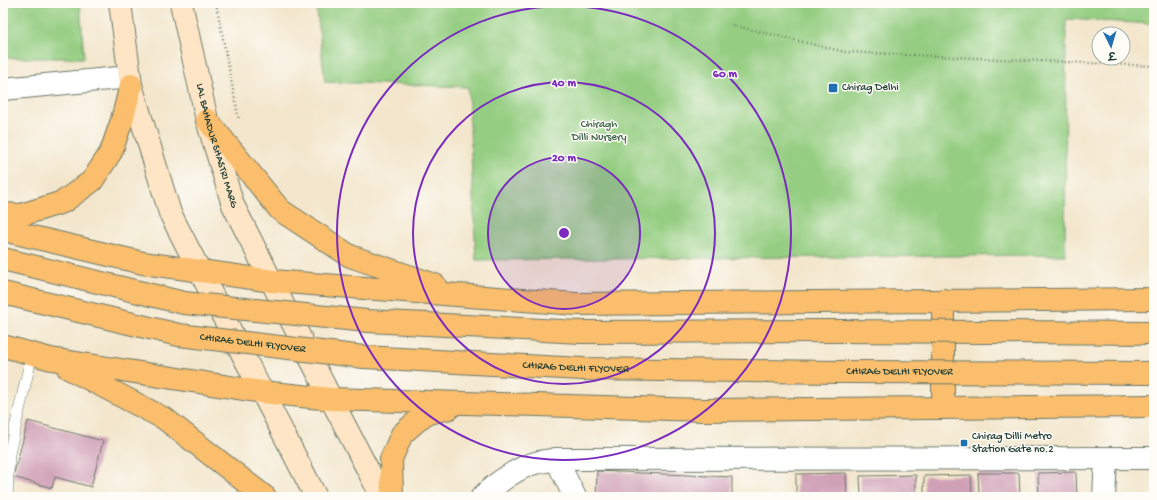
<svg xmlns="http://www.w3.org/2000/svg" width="1157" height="500" font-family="'Gochi Hand','Playpen Sans Deva',sans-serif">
<rect width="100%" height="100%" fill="#fdfcf7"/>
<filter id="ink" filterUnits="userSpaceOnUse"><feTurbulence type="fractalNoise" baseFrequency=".025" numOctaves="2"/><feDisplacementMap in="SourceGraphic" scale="8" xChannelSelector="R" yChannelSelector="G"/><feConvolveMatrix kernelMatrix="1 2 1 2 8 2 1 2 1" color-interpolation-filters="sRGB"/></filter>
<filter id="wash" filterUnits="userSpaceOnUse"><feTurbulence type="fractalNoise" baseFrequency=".012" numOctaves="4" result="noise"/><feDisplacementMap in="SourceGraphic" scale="16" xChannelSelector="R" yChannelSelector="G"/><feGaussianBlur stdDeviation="0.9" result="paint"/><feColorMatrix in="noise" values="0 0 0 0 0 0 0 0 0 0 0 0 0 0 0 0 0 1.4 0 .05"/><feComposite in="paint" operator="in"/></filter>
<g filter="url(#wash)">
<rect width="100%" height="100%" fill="#f3e6cc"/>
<!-- green -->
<path fill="#95ce82" stroke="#5a865b" d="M 3,3 L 80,3 L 84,58 L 3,58 Z
M 316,3 L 1154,3 L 1154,24 L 1066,19 L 1065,255 L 476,260 L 468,87 L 325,82 Z"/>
<g id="blocks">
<!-- building -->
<path fill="#d0a0b7" d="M 28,421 L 103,441 L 91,487 L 55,477 L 52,488 L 13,477 Z
M 597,471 L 732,477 L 732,497 L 596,497 Z
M 1076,472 L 1077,497 L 1039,497 L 1038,473 Z
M 846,473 L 847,497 L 796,497 L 796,474 Z
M 978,473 L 1019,473 L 1020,497 L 979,497 Z
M 916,475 L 916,497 L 861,497 L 860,476 Z
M 971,475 L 972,497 L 924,497 L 924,476 Z"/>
</g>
</g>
<g filter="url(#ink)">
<use href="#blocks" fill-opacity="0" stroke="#697869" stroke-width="1"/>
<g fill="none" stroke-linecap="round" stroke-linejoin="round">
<!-- service casing -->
<g stroke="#697869" stroke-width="12">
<path id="service" d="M 7,497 L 9,454 L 32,354"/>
</g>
<!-- minor casing -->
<g stroke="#697869" stroke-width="24">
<path id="minor" d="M 3,89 L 130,77
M 556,459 L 575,497
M 1104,497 L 1106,459"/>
</g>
<!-- tertiary casing -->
<g stroke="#697869" stroke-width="24">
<path id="tertiary" d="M 482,497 C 495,484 517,468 535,463 C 542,461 549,461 556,459 L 1154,458"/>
</g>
<!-- secondary casing -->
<g stroke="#697869" stroke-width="24">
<g id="secondary">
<path d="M 120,3 L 131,85 L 170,213 L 316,497"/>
<path id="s1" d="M 181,3 L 207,120 L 233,205 L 331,399 L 382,497"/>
</g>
</g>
<!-- primary casing -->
<g stroke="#697869" stroke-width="24">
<path id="primary" d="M 207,120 L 280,210 L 350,256 L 435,285
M 3,214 L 21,215 L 63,202 L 92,181 L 111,152 L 122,120 L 131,85
M 3,230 L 143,263 L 272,281 L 576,304 L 1154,299
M 3,346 L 51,359 L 262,392 L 331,399 L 703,410 L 1154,406
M 68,368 L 165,419 L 265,497
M 943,407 L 943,300
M 392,497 L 391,459 L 402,434 L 425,414 L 449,408"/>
</g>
<!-- path -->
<path stroke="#697869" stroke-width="2.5" stroke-dasharray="1 3" stroke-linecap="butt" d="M 216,3 L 239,120
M 732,25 L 845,52 L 1154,66"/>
<!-- service -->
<use href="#service" stroke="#fff" stroke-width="11"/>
<!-- minor -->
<use href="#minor" stroke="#fff" stroke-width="22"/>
<!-- tertiary -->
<use href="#tertiary" stroke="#fff" stroke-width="22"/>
<!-- secondary -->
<use href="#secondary" stroke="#fde5c5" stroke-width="22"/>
<!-- primary -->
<use href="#primary" stroke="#fabe6d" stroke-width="22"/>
<!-- primary-bridge casing -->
<g stroke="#697869" stroke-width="24" stroke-linecap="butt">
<g id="primary-bridge">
<path d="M 3,259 L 184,303 L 367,321 L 581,332 L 837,331 L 1154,333"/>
<path id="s2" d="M 3,293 L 179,335 L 364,357 L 582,369 L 837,372 L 1154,373"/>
</g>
</g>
<!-- primary-bridge -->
<use href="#primary-bridge" stroke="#fabe6d" stroke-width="22"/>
</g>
</g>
<!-- distance rings -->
<circle cx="564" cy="233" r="76" fill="#7b2cbf" fill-opacity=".12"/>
<g fill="none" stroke="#7b2cbf" stroke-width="2">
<circle cx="564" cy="233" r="76"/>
<circle cx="564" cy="233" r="151"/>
<circle cx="564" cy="233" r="227"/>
</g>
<!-- markers -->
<g fill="#1f6fb2" stroke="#fdfcf7" stroke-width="1.5">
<rect x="828" y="83" width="10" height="10" rx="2"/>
<rect x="960" y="439" width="8" height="8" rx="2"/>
</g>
<g text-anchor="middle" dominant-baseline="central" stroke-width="3" stroke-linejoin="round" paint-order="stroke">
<!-- poi labels -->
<g font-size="11" fill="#1f3d34" stroke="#fdfcf7" text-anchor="start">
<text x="842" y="88">Chirag Delhi</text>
<text x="972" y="437">Chirag Dilli Metro<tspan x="972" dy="13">Station Gate no.2</tspan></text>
</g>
<!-- park labels -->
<g font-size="11" fill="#3c6148" stroke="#fdfcf7">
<text x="599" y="125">Chiragh<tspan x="599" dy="13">Dilli Nursery</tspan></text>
</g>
<!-- street labels -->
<g font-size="11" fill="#1f3d34" stroke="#fdfcf7">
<text stroke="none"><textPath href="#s1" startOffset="147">LAL BAHADUR SHASTRI MARG</textPath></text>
<text stroke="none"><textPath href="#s2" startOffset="255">CHIRAG DELHI FLYOVER</textPath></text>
<text stroke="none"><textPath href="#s2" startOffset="579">CHIRAG DELHI FLYOVER</textPath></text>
<text stroke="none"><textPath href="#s2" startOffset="903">CHIRAG DELHI FLYOVER</textPath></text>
</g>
</g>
<circle cx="564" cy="233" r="6" fill="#7b2cbf" stroke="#fdfcf7" stroke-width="2"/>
<g font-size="12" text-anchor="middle" font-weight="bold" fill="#7b2cbf" stroke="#fdfcf7" stroke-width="3" stroke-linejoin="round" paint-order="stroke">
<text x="725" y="77">60 m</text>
<text x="564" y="86">40 m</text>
<text x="564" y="161">20 m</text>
</g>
<!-- margin -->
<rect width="1157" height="500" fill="none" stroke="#fdfcf7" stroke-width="16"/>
<!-- north arrow -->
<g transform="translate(1111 46) rotate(175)"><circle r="19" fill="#fdfcf7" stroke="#a4b0a9"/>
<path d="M0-3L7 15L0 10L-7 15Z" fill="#1f6fb2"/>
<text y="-6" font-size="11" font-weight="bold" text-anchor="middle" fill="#1f3d34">उ</text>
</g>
</svg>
